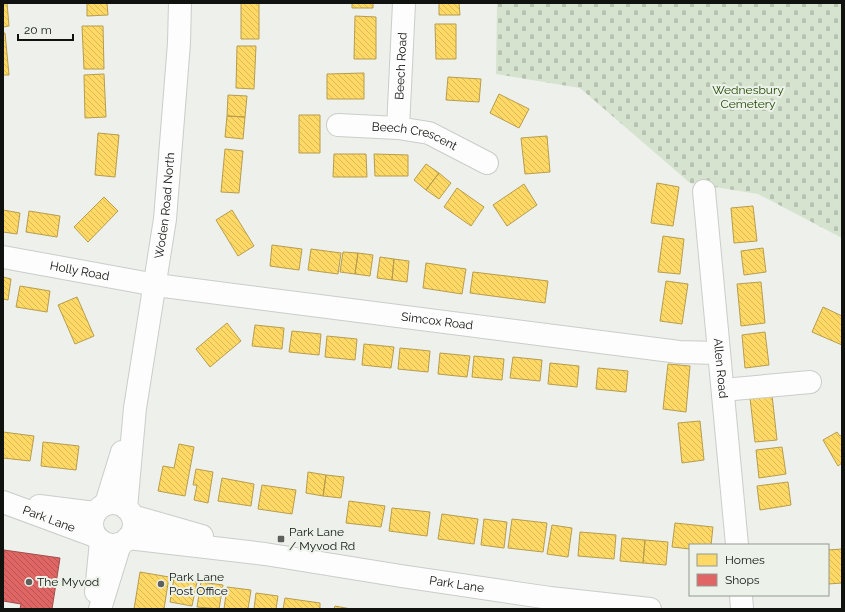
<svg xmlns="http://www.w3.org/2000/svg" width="845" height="612" font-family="Raleway,sans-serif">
<defs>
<pattern id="cemetery-stones" width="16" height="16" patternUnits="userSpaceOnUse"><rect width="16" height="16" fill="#d6e3cf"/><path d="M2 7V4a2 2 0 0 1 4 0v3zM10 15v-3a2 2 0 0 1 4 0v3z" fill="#b7c2b1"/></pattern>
<pattern id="homes-back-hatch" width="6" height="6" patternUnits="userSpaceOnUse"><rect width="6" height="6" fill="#ffd966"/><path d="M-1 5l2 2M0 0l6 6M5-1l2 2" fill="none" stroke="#dab957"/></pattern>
<pattern id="shops-back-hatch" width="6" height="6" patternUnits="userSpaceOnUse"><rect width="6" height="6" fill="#e06666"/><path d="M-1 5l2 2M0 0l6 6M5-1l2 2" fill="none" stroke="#b45352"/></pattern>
</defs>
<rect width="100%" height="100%" fill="#edf0eb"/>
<!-- cemetery -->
<path fill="url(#cemetery-stones)" d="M 497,3 L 842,3 L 842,238 L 758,194 L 690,183 L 580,88 L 496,74 Z"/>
<!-- homes -->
<path fill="url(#homes-back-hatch)" stroke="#b79d4c" d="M 3,3 L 7,3 L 9,26 L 3,27 Z
M 87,3 L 107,3 L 108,15 L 87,16 Z
M 241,3 L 259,3 L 259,39 L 241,39 Z
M 352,3 L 373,3 L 373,8 L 352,8 Z
M 439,3 L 459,3 L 460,15 L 439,15 Z
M 355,16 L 376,17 L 376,59 L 354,59 Z
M 435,24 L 456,24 L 456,59 L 436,59 Z
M 82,26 L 103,26 L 104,69 L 84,69 Z
M 3,33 L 5,33 L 9,75 L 3,75 Z
M 237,46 L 256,46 L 254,89 L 236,88 Z
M 364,73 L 364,99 L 327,99 L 327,74 Z
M 104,74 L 106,117 L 85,118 L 84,75 Z
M 448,77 L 481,79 L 479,102 L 446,100 Z
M 499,94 L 529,109 L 519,128 L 490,113 Z
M 228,95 L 247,96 L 245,117 L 227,116 Z
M 299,115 L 320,115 L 320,153 L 299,153 Z
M 227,116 L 245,117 L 243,139 L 225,137 Z
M 98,133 L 119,135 L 115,177 L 95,175 Z
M 547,136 L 550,172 L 525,174 L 521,138 Z
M 225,149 L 243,151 L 239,193 L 221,192 Z
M 334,154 L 366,154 L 367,177 L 333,177 Z
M 374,154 L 408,155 L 408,176 L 375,176 Z
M 426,164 L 439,173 L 426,190 L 414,180 Z
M 439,173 L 451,183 L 439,199 L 426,190 Z
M 657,183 L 679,187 L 673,226 L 651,223 Z
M 524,184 L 537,205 L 507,226 L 493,205 Z
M 457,188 L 484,207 L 471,226 L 444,207 Z
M 104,197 L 118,211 L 88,242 L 74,227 Z
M 753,206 L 757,241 L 734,243 L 731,208 Z
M 3,210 L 20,213 L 17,234 L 3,232 Z
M 232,210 L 254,246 L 238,256 L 216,220 Z
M 29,211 L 60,216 L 57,237 L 26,232 Z
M 663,236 L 684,239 L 680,274 L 658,272 Z
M 272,245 L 302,249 L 299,270 L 270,266 Z
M 763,248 L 766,272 L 744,275 L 741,251 Z
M 311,249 L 341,253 L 338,274 L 308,270 Z
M 343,252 L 358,253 L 355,274 L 340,272 Z
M 358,253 L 373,255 L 370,276 L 355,274 Z
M 380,257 L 394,259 L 392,280 L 377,278 Z
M 394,259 L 409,261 L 407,282 L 392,280 Z
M 426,263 L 466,269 L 462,294 L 423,288 Z
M 473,272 L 548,281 L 545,303 L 470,293 Z
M 3,277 L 11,279 L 8,300 L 3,299 Z
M 666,281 L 688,284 L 682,324 L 660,321 Z
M 761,282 L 765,323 L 741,326 L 737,284 Z
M 20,286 L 50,291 L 47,312 L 16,307 Z
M 77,297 L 94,336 L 75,344 L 58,305 Z
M 823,307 L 842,316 L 842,345 L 812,332 Z
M 227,323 L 241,341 L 210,367 L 196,349 Z
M 255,325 L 284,328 L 282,349 L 252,346 Z
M 292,331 L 321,334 L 319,355 L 289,352 Z
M 765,332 L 769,365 L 745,368 L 742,335 Z
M 327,336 L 357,339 L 355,360 L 325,357 Z
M 364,344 L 394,347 L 391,368 L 362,365 Z
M 400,348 L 430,351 L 428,372 L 398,369 Z
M 440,353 L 470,356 L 467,377 L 438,374 Z
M 474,356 L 504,359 L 502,380 L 472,377 Z
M 513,357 L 542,360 L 540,381 L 510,378 Z
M 550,363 L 579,366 L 577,387 L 548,384 Z
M 668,364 L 690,366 L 686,412 L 663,409 Z
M 598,368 L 628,371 L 626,392 L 596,389 Z
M 772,395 L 777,440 L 755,442 L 750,398 Z
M 700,421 L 704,460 L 682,463 L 678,423 Z
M 3,432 L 34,436 L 30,461 L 3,458 Z
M 837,432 L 840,436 L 842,435 L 842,463 L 838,466 L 823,440 Z
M 43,442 L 79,446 L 76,470 L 41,466 Z
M 179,444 L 194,447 L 185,496 L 158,491 L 163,466 L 174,468 Z
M 782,447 L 786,474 L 759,478 L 756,450 Z
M 196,469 L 213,472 L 208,503 L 194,500 L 197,485 L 193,485 Z
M 308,472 L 326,475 L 323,496 L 306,493 Z
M 326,475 L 344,477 L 341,498 L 323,496 Z
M 222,478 L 254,484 L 251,506 L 218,501 Z
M 788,482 L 791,505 L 760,510 L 757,486 Z
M 262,485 L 296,490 L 292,514 L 258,509 Z
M 349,501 L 385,506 L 381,527 L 346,523 Z
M 392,508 L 430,512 L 427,536 L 389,531 Z
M 442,514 L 478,519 L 474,544 L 438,539 Z
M 484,519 L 507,522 L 504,548 L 481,545 Z
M 512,519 L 547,523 L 543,552 L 508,548 Z
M 675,523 L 713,527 L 711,545 L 690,545 L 690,549 L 672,547 Z
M 552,525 L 572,528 L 568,557 L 547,554 Z
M 580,532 L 616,535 L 614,559 L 578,556 Z
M 622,538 L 645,540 L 643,563 L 620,561 Z
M 645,540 L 668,542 L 666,565 L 643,563 Z
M 842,549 L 842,583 L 828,584 L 828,550 Z
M 140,572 L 169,577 L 164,609 L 134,609 Z
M 174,578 L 197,582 L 192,606 L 170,602 Z
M 201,582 L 223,585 L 219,609 L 197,607 Z
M 227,587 L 251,590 L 248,609 L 224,609 Z
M 256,593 L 278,596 L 276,609 L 254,609 Z
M 285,598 L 320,603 L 320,609 L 283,609 Z
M 335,606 L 351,609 L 334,609 Z"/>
<!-- shops -->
<path fill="url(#shops-back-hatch)" stroke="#a24d4c" d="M 4,550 L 60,558 L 52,609 L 20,609 L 21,604 L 3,601 Z"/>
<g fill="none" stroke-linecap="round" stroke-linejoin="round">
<!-- street casing -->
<g stroke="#cacdc9" stroke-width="24">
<g id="street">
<path id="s1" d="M 338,125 L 398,128 L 429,133 L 487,163"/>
<path id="s2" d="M 398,128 L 404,3"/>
<path id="s3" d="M 704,191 L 737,545"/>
<path id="s4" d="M 3,257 L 156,285 L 679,352 L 719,353"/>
<path d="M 723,390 L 810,382"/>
<path d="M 741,595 L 742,609"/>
</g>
</g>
<!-- secondary casing -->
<g stroke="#cacdc9" stroke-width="24">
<g id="secondary">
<path id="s5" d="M 3,502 L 95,536"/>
<circle cx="113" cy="524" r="21"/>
<path d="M 106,504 L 122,452"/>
<path d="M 39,506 L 95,513"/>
<path id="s6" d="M 126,508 L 135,408 L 165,219 L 179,43 L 180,3"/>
<path d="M 132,516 L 202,536"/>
<path id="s7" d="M 128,538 L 265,554 L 401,576 L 550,598 L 650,609"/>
<path d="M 96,592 L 101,541"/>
<path d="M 100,609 L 120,544"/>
</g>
</g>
<!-- street -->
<use href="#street" stroke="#fcfdfc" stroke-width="22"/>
<!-- secondary -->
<use href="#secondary" stroke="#fcfdfc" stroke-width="22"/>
</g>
<!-- markers -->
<g fill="#5d605c" stroke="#ecf2e9" stroke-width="1.5">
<rect x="277" y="535" width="8" height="8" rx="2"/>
<circle cx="29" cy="582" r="4"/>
<circle cx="161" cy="584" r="4"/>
</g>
<g text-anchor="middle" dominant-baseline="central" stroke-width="4" stroke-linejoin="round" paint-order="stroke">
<!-- street labels -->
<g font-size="12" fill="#10120f" stroke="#ecf2e9">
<text stroke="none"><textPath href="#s2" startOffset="62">Beech Road</textPath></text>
<text stroke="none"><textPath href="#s1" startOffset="78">Beech Crescent</textPath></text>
<text stroke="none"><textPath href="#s6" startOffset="305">Woden Road North</textPath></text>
<text stroke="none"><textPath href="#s4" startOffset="78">Holly Road</textPath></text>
<text stroke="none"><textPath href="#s4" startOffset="439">Simcox Road</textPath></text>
<text stroke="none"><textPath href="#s3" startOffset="178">Allen Road</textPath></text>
<text stroke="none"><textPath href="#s5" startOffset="49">Park Lane</textPath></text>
<text stroke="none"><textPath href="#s7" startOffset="332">Park Lane</textPath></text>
</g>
<!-- park labels -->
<g font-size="12" fill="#204700" stroke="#ecf2e9">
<text x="748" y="90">Wednesbury<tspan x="748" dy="14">Cemetery</tspan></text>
</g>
<!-- poi labels -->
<g font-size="12" fill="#10120f" stroke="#ecf2e9" text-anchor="start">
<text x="289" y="532">Park Lane<tspan x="289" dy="14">/ Myvod Rd</tspan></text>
<text x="169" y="577">Park Lane<tspan x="169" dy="14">Post Office</tspan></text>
<text x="37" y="582">The Myvod</text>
</g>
</g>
<!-- border -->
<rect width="845" height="612" fill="none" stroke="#10120f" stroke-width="8"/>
<!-- legend -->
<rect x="689" y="544" width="140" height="52" fill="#ecf2e9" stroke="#949892"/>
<rect x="697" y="554" width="20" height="12" fill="#ffd966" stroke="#949892"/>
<text x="725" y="564" font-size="12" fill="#10120f">Homes</text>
<rect x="697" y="574" width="20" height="12" fill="#e06666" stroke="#949892"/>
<text x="725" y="584" font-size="12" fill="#10120f">Shops</text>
<!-- scale -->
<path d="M18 34v6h55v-6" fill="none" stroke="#10120f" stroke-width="2"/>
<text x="24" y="34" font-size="12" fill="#10120f" stroke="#ecf2e9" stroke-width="3" paint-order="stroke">20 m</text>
</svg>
